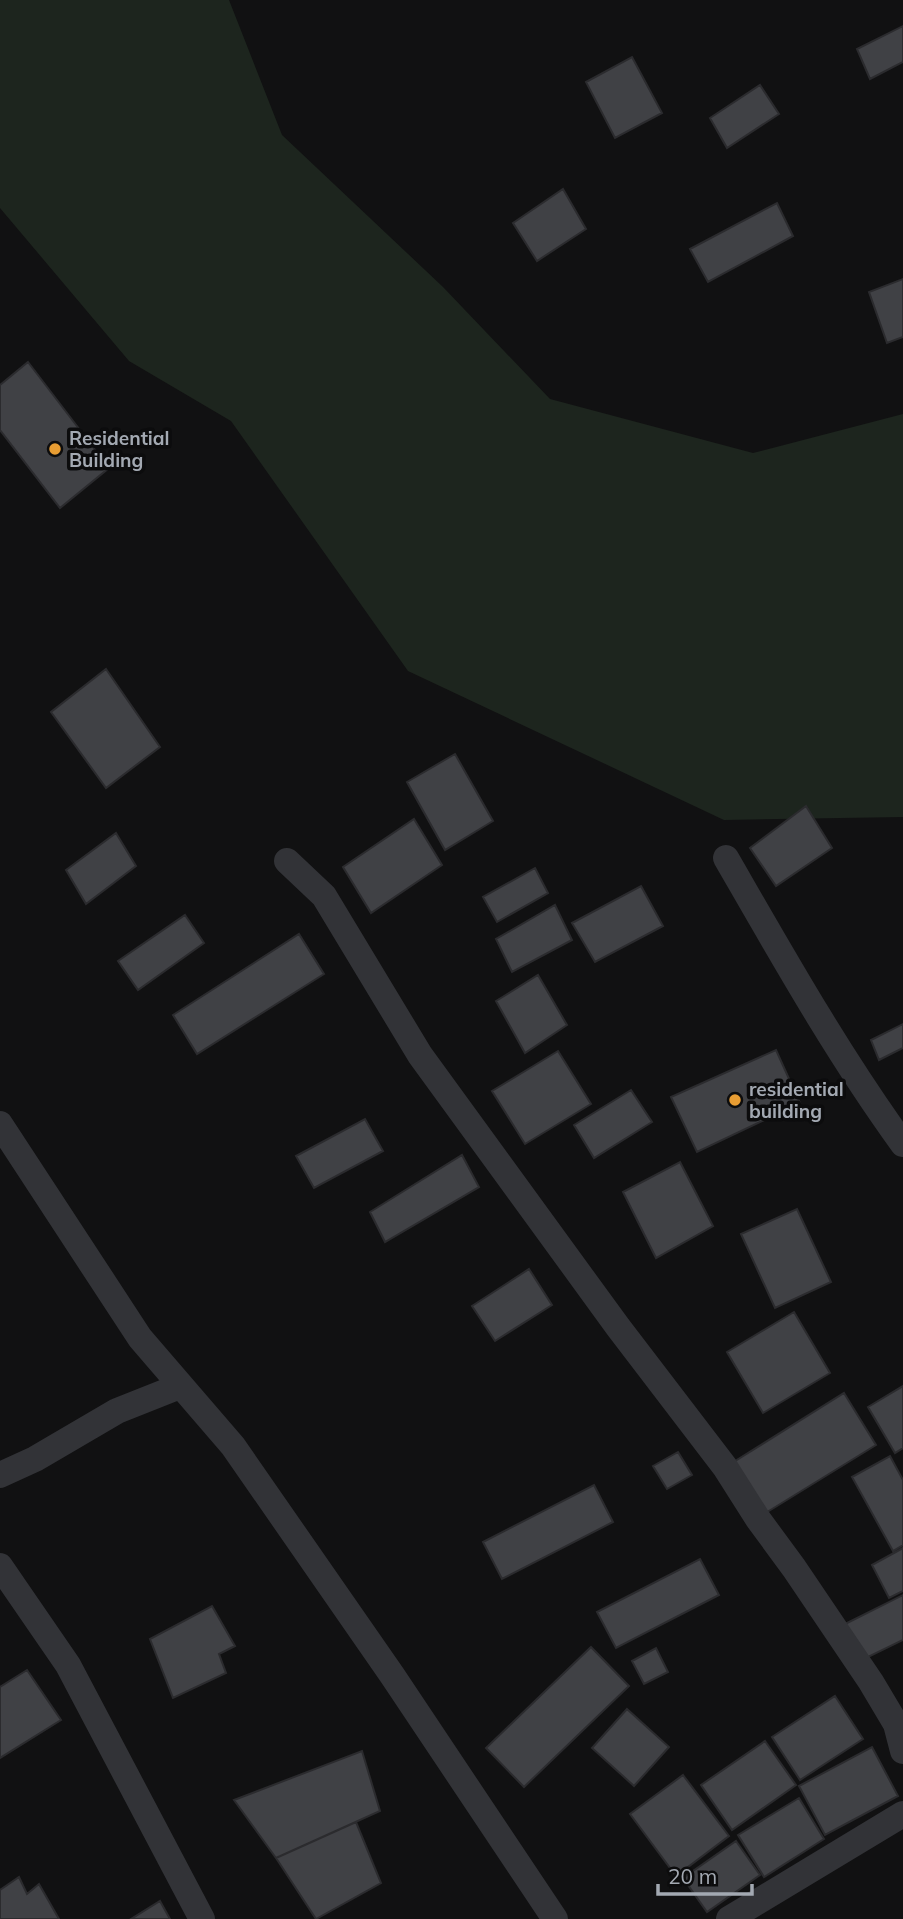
<svg xmlns="http://www.w3.org/2000/svg" width="903" height="1919" font-family="Mulish,sans-serif">
<rect width="100%" height="100%" fill="#111112"/>
<!-- green -->
<path fill="#1d251e" d="M 0,0 L 229,0 L 282,135 L 443,287 L 550,399 L 753,453 L 903,414 L 903,817 L 724,820 L 408,671 L 231,421 L 129,361 L 0,208 Z"/>
<!-- building -->
<path fill="#404145" stroke="#2b2b2e" stroke-width="2" d="M 903,26 L 903,62 L 870,79 L 857,49 Z
M 632,57 L 662,113 L 615,138 L 586,82 Z
M 760,85 L 779,114 L 727,148 L 710,118 Z
M 563,189 L 586,229 L 537,261 L 513,223 Z
M 777,203 L 793,236 L 708,282 L 690,249 Z
M 903,279 L 903,337 L 887,343 L 869,292 Z
M 28,362 L 109,468 L 60,508 L 0,430 L 0,385 Z
M 106,669 L 160,747 L 106,788 L 51,712 Z
M 455,754 L 493,821 L 445,850 L 407,782 Z
M 806,806 L 832,848 L 776,886 L 750,848 Z
M 414,819 L 442,865 L 371,913 L 343,867 Z
M 116,833 L 136,866 L 86,904 L 66,870 Z
M 535,868 L 548,893 L 497,922 L 483,897 Z
M 641,886 L 663,926 L 595,962 L 572,923 Z
M 555,905 L 572,940 L 512,972 L 496,939 Z
M 185,915 L 204,943 L 138,990 L 118,961 Z
M 299,934 L 324,974 L 197,1054 L 173,1015 Z
M 538,975 L 567,1025 L 525,1053 L 496,1001 Z
M 903,1024 L 903,1048 L 879,1060 L 871,1040 Z
M 776,1050 L 800,1103 L 697,1152 L 671,1097 Z
M 558,1051 L 591,1104 L 525,1144 L 492,1091 Z
M 631,1090 L 652,1122 L 594,1158 L 574,1125 Z
M 365,1119 L 383,1151 L 314,1188 L 296,1156 Z
M 462,1155 L 479,1187 L 385,1242 L 370,1212 Z
M 680,1162 L 713,1226 L 656,1258 L 623,1192 Z
M 797,1209 L 831,1282 L 775,1308 L 741,1234 Z
M 529,1269 L 552,1305 L 495,1341 L 472,1306 Z
M 794,1312 L 830,1373 L 763,1413 L 727,1352 Z
M 903,1386 L 903,1448 L 895,1453 L 868,1407 Z
M 844,1393 L 876,1445 L 764,1514 L 732,1463 Z
M 678,1452 L 692,1475 L 667,1489 L 653,1466 Z
M 890,1456 L 903,1480 L 903,1545 L 893,1551 L 852,1477 Z
M 594,1485 L 613,1522 L 502,1579 L 483,1542 Z
M 903,1548 L 903,1591 L 889,1598 L 872,1565 Z
M 700,1559 L 719,1595 L 616,1648 L 597,1612 Z
M 903,1595 L 903,1640 L 862,1660 L 845,1624 Z
M 212,1606 L 235,1646 L 219,1654 L 226,1673 L 173,1698 L 150,1639 Z
M 591,1647 L 629,1686 L 524,1787 L 486,1748 Z
M 656,1648 L 668,1672 L 644,1684 L 632,1661 Z
M 27,1670 L 61,1720 L 0,1758 L 0,1687 Z
M 835,1696 L 863,1739 L 800,1780 L 772,1737 Z
M 627,1709 L 669,1747 L 634,1786 L 592,1748 Z
M 765,1741 L 796,1785 L 732,1830 L 701,1785 Z
M 872,1747 L 898,1796 L 825,1835 L 799,1786 Z
M 362,1751 L 380,1811 L 276,1858 L 234,1800 Z
M 683,1775 L 729,1836 L 676,1876 L 630,1814 Z
M 799,1798 L 824,1839 L 764,1877 L 738,1835 Z
M 356,1822 L 381,1883 L 316,1919 L 276,1858 Z
M 736,1841 L 760,1875 L 707,1912 L 683,1878 Z
M 19,1877 L 27,1894 L 39,1884 L 59,1919 L 0,1919 L 0,1890 Z
M 160,1901 L 170,1919 L 131,1919 Z"/>
<g fill="none" stroke-linecap="round" stroke-linejoin="round">
<!-- street -->
<path stroke="#323337" stroke-width="26" d="M 726,858 C 782,955 837,1053 903,1144
M 287,861 L 324,896 L 420,1055 L 618,1327 L 725,1467 L 758,1519 L 794,1568 L 871,1682 L 896,1724 L 903,1751
M 0,1124 L 140,1338 L 233,1446 L 392,1675 L 555,1919
M 0,1475 L 35,1459 L 117,1411 L 180,1386
M 0,1566 L 68,1665 L 202,1919
M 729,1919 L 903,1814"/>
</g>
<!-- markers -->
<g fill="#e89d33" stroke="#0c0c0d" stroke-width="2.5">
<circle cx="55" cy="449" r="7"/>
<circle cx="735" cy="1100" r="7"/>
</g>
<g text-anchor="middle" dominant-baseline="central" stroke-width="7" stroke-linejoin="round" paint-order="stroke">
<!-- poi labels -->
<g font-size="19" font-weight="bold" fill="#a3a9b2" stroke="#0c0c0d" text-anchor="start">
<text x="69" y="438">Residential<tspan x="69" dy="22">Building</tspan></text>
<text x="749" y="1089">residential<tspan x="749" dy="22">building</tspan></text>
</g>
</g>
<!-- scale -->
<path d="M658 1884v10h94v-10" fill="none" stroke="#a3a9b2" stroke-width="3.5"/>
<text x="668" y="1884" font-size="21" fill="#a3a9b2" stroke="#0c0c0d" stroke-width="5" paint-order="stroke">20 m</text>
</svg>
